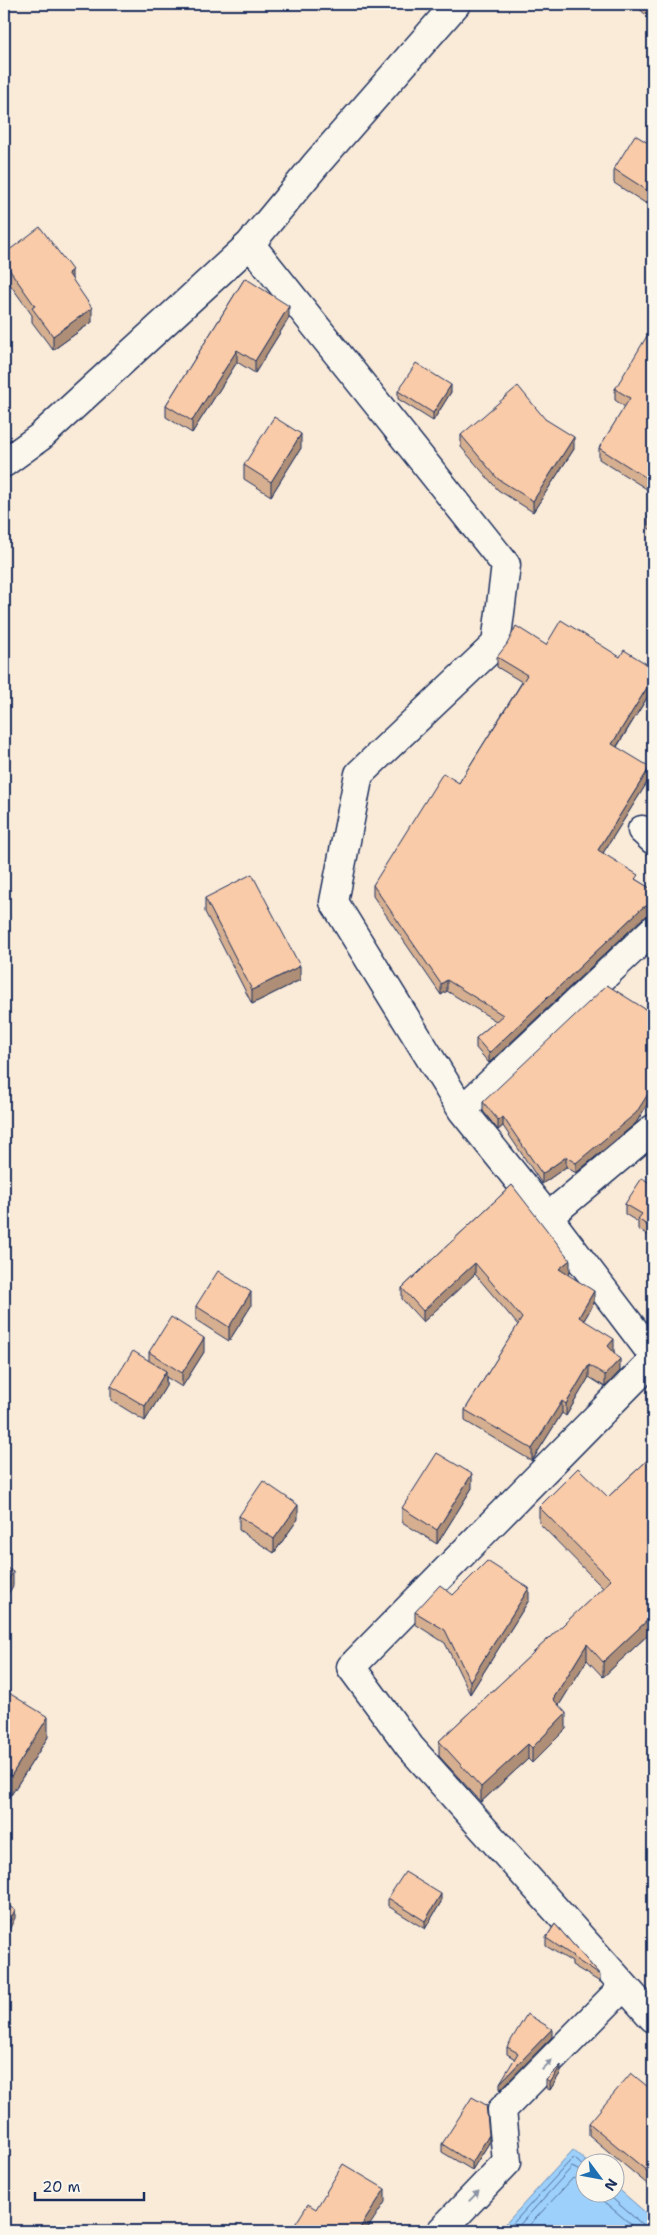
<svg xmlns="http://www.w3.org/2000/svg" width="657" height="2235" font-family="'Shantell Sans',sans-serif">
<rect width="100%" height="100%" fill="#faead8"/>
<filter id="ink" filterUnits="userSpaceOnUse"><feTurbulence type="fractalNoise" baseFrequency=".02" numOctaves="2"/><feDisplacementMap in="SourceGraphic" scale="10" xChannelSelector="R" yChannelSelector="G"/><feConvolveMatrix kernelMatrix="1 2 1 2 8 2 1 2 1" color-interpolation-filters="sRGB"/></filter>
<g filter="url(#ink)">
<!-- water -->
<path fill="#9dd0fa" stroke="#6990bc" d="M 573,2150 L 587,2162 L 584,2162 L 584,2192 L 614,2192 L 615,2186 L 653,2219 L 653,2231 L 499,2231 Z"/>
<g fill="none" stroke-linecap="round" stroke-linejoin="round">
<!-- shore -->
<path stroke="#4f6f9c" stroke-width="1" d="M 597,2192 L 602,2200 L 639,2231
M 605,2192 L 644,2226 L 653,2229
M 506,2231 L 572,2159 L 575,2159 L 584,2167
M 514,2231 L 572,2167 L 584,2173
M 524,2231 L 573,2178 L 584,2181"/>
<!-- street casing -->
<g stroke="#1b2f5e" stroke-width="31">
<path id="street" d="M 250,244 L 506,565 L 496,644 L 359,774 L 334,902 L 462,1110 L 548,1217 L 653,1355
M 4,463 L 40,437 L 250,244 L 317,163 L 456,4
M 642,830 L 653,840
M 462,1110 L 653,930
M 548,1217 L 653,1129
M 653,1360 L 351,1667 L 410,1747 L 653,2018
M 441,2231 L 507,2162 L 502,2110 L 624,1986"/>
</g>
<!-- street -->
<use href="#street" stroke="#fbf7ec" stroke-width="28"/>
</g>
<!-- wall -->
<path fill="#d6af90" stroke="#1b2f5e" d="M 637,4 L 653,4 L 653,21 L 637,7 Z
M 653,146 L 653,208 L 614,183 L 614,169 Z
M 4,254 L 72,279 L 92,322 L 53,350 L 32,322 L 32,315 L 4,276 Z
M 245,278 L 289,318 L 255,373 L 237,362 L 192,433 L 166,417 L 166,405 Z
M 653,340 L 653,493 L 599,459 L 599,448 L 625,407 L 615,400 L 615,389 Z
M 398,391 L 451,392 L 433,421 L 398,399 Z
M 545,419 L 574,449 L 533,512 L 498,490 L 461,447 L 461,435 Z
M 301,448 L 271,496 L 244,479 L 244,465 Z
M 653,509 L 653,531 L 648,528 L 648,517 Z
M 546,645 L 620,657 L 653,668 L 653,688 L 617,747 L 650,778 L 603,853 L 638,881 L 653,890 L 653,915 L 649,915 L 642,919 L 489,1063 L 476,1048 L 476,1038 L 496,1021 L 447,991 L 441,995 L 373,896 L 373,885 L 459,783 L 522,682 L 497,667 L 497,657 Z
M 205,898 L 300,980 L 252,1004 L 205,912 Z
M 653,1014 L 653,1095 L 636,1123 L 576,1173 L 566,1167 L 542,1184 L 503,1126 L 498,1130 L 483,1111 L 483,1102 Z
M 512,1185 L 570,1272 L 567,1274 L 594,1303 L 584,1320 L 614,1351 L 620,1371 L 605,1387 L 589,1377 L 566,1416 L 562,1413 L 532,1461 L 465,1421 L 465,1410 L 518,1325 L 475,1274 L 423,1322 L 402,1299 L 402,1288 Z
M 653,1185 L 653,1238 L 638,1229 L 638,1222 L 625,1214 L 625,1204 Z
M 196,1306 L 251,1306 L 229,1341 L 196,1320 Z
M 149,1352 L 204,1352 L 182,1387 L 166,1377 L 166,1386 L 145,1421 L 111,1400 L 111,1386 L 149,1361 Z
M 653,1455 L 653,1630 L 603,1677 L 587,1660 L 559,1705 L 566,1729 L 532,1763 L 528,1759 L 481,1802 L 439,1756 L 439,1741 L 603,1588 L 539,1523 L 539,1507 L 608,1497 Z
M 472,1488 L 437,1544 L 402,1522 L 402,1508 Z
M 239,1516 L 298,1519 L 274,1553 L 239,1530 Z
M 529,1600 L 470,1694 L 445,1643 L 415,1624 L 415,1612 Z
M 4,1690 L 48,1737 L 11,1795 L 4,1790 Z
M 388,1898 L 441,1902 L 425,1929 L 388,1906 Z
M 555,1924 L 600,1975 L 600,1982 L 572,1965 L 572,1962 L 546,1946 L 546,1938 Z
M 552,2037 L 500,2090 L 515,2059 L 507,2054 L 507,2047 Z
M 561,2072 L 550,2090 L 546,2088 L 546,2080 Z
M 653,2091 L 653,2189 L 589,2135 L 589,2123 Z
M 489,2143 L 472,2170 L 442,2152 L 442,2144 Z"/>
<!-- shaded-wall -->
<path fill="#ae8e76" stroke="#1b2f5e" d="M 72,270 L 72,284 L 68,273 Z
M 289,306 L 289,318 L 255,373 L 255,361 Z
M 92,308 L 92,322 L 53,350 L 53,336 Z
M 237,350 L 237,362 L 192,433 L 192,421 Z
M 451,385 L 451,392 L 433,421 L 433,413 Z
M 301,434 L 301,448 L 271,496 L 271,482 Z
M 574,437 L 574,449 L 533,512 L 533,501 Z
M 653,678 L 653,688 L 612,754 L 612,744 Z
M 650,767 L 650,778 L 598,861 L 598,850 Z
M 649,905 L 649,915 L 642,919 L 489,1063 L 489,1053 L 642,908 Z
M 300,966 L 300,980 L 252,1004 L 252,990 Z
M 447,980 L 447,991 L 441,995 L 441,984 Z
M 653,1086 L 653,1095 L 636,1123 L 576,1173 L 576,1163 Z
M 503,1117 L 503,1126 L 498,1130 L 498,1120 Z
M 566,1157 L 566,1167 L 542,1184 L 542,1174 Z
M 570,1260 L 570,1272 L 559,1281 L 559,1269 Z
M 475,1263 L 475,1274 L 423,1322 L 423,1311 Z
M 594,1291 L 594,1303 L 579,1329 L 579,1317 Z
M 251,1292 L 251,1306 L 229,1341 L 229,1327 Z
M 204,1338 L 204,1352 L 182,1387 L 182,1373 Z
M 614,1339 L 614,1351 L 608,1357 L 608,1346 Z
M 620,1359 L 620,1371 L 605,1387 L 605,1375 Z
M 589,1365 L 589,1377 L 566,1416 L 566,1404 Z
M 166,1371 L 166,1386 L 145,1421 L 145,1406 Z
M 562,1401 L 562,1413 L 532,1461 L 532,1449 Z
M 472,1474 L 472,1488 L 437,1544 L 437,1530 Z
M 298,1505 L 298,1519 L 274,1553 L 274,1539 Z
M 13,1572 L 13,1586 L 4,1601 L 4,1586 Z
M 529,1588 L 529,1600 L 470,1694 L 470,1681 Z
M 653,1615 L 653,1630 L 603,1677 L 603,1662 Z
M 587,1644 L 587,1660 L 553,1715 L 553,1699 Z
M 566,1713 L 566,1729 L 532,1763 L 532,1748 Z
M 48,1717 L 48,1737 L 11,1795 L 11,1776 Z
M 528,1744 L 528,1759 L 481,1802 L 481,1787 Z
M 441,1894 L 441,1902 L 425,1929 L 425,1921 Z
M 15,1910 L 15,1918 L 4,1940 L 4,1932 Z
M 552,2029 L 552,2037 L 500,2090 L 500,2083 Z
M 561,2065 L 561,2072 L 550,2090 L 550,2083 Z
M 489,2135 L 489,2143 L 472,2170 L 472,2163 Z
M 385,2189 L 385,2202 L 366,2231 L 358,2231 Z"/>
<!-- building -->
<path fill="#f9cba8" stroke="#1b2f5e" d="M 648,4 L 653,4 L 653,8 Z
M 635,135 L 653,146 L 653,194 L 614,169 Z
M 40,227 L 72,270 L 68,273 L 92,308 L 53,336 L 32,308 L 35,306 L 4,262 L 4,254 Z
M 245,278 L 289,306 L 255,361 L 237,350 L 192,421 L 166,405 Z
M 647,336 L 653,340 L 653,482 L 599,448 L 630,398 L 615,389 Z
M 416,363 L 451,385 L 433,413 L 398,391 Z
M 518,386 L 545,419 L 574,437 L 533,501 L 498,479 L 461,435 Z
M 274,417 L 301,434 L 271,482 L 244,465 Z
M 653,509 L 653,520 L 648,517 Z
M 561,620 L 620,657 L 624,650 L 653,668 L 653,678 L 612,744 L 650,767 L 598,850 L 638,875 L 635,879 L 653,890 L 653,905 L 649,905 L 642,908 L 489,1053 L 476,1038 L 503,1015 L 447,980 L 441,984 L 373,885 L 443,773 L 459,783 L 527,675 L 497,657 L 507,644 L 516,626 L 546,645 Z
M 252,874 L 300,966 L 252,990 L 205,898 Z
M 607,985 L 653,1014 L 653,1086 L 636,1113 L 576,1163 L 566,1157 L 542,1174 L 503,1117 L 498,1120 L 483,1102 Z
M 642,1178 L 653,1185 L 653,1229 L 638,1219 L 642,1214 L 625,1204 Z
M 512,1185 L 570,1260 L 559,1269 L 594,1291 L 579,1317 L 614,1339 L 608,1346 L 620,1359 L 605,1375 L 589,1365 L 566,1404 L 562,1401 L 532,1449 L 465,1410 L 522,1318 L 475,1263 L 423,1311 L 402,1288 Z
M 218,1271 L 251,1292 L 229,1327 L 196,1306 Z
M 171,1317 L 204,1338 L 182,1373 L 149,1352 Z
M 133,1351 L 166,1371 L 145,1406 L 111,1386 Z
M 437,1453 L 472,1474 L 437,1530 L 402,1508 Z
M 653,1455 L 653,1529 L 651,1531 L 653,1533 L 653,1615 L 603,1662 L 587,1644 L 553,1699 L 566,1713 L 532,1748 L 528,1744 L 481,1787 L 439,1741 L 611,1580 L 539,1507 L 578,1468 L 608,1497 Z
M 263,1481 L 298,1505 L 274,1539 L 239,1516 Z
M 487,1561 L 529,1588 L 470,1681 L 445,1630 L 415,1612 L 440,1585 L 453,1595 Z
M 4,1566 L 13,1572 L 4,1586 Z
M 4,1690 L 48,1717 L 11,1776 L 4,1771 Z
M 405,1872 L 441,1894 L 425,1921 L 388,1898 Z
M 4,1903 L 15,1910 L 4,1932 Z
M 555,1924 L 600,1975 L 572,1957 L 573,1956 L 546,1938 Z
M 527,2014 L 552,2029 L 500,2083 L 518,2053 L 507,2047 Z
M 561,2065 L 550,2083 L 546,2080 Z
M 631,2073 L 653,2091 L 653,2176 L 589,2123 Z
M 472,2097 L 486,2105 L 486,2104 L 489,2135 L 472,2163 L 442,2144 Z
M 343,2164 L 385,2189 L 358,2231 L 291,2231 L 308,2204 L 316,2209 Z"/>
<!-- one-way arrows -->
<defs><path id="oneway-solid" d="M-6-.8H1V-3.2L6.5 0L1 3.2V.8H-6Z" transform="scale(1.25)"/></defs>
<g fill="#8b93a5">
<use href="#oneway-solid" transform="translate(547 2065) rotate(-45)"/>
<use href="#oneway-solid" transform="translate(474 2196) rotate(-46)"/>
</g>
</g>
<!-- margin -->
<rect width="657" height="2235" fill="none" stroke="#fbf7ec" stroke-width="20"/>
<rect x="10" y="10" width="637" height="2215" fill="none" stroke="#1b2f5e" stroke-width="2" filter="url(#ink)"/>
<!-- north arrow -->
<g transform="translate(600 2178) rotate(122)"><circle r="24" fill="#fbf7ec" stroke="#a1a7b3"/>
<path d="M0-4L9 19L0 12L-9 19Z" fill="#1f6fb2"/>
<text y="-8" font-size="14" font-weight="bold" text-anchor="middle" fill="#1b2f5e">N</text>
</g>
<!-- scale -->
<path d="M35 2192v8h109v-8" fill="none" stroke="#1b2f5e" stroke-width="2.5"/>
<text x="42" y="2192" font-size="15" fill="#1b2f5e" stroke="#fbf7ec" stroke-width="4" paint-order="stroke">20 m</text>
</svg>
